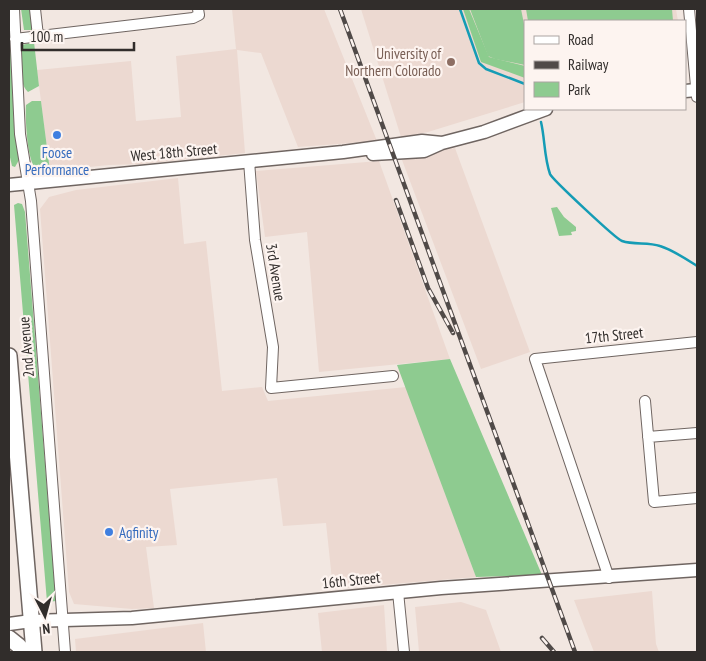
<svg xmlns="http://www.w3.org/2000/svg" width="706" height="661" font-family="'PT Sans Narrow',sans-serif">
<rect width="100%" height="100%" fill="#f2e7e1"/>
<!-- built -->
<path fill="#ecd9d1" d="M 232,9 L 324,9 L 377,141 L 298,147 L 261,53 L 237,50 L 245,153 L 141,164 L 109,165 L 50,171 L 37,70 L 131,61 L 136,121 L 181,117 L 176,56 L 236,49 Z
M 361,9 L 676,9 L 678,21 L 525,21 L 525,102 L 428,132 L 401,137 Z
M 455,148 L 530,352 L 481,369 L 402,160 L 413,155 Z
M 379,161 L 450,359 L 319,372 L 307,232 L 265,237 L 256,171 Z
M 178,178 L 184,244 L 206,241 L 222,391 L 262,387 L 268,401 L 406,387 L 476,577 L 333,589 L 326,523 L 283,526 L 277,478 L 170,489 L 177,545 L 146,547 L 154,608 L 132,609 L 74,604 L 69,592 L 40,209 L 49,197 L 76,190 Z
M 652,591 L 656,644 L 659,652 L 594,652 L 574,600 Z
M 461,602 L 486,610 L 501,652 L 419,652 L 415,607 Z
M 384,605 L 387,652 L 322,652 L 318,613 Z
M 203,623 L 206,652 L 76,652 L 75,639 Z"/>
<!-- green -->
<path fill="#8ecb90" d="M 9,9 L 14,125 L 19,160 L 15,167 L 12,166 L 9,153 Z
M 21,9 L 30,9 L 33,30 L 24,30 Z
M 470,9 L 521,9 L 525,29 L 525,65 L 495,59 L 488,56 Z
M 526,9 L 672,9 L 673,21 L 528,21 Z
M 34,42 L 39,86 L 28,92 C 17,82 22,58 22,45 Z
M 32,101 L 41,101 L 50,171 C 45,171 39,171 35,167 C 27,159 25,116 26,105 Z
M 18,203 L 22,204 L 25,212 L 56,601 L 47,602 L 14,205 Z
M 557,207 L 564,217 L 576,227 L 576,231 L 571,232 L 572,235 L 559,236 L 551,208 Z
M 450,359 L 542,575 L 476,577 L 397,365 Z"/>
<!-- forest -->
<path fill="#8ccc8e" d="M 463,9 L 469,9 L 489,57 L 525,66 L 525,78 L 481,62 Z"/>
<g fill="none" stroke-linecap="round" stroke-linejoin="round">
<!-- stream -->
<path stroke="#159cb5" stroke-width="2.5" d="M 460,9 L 479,63 L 486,69 L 525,84
M 541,122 C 545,139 544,157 550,174 C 552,179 616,239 622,241 C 634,245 648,242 660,246 C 673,250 686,259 697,266"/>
<!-- minor casing -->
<g stroke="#6f6561" stroke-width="12">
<path id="minor" d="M 14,9 L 20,134 L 31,201 L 65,652
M 35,9 L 38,36
M 689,9 L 697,97
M 15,39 L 193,18 L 199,15 L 198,9
M 249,161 L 255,240 L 273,347 L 271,388 L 393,376
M 645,401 L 654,502 L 697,498
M 648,437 L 697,433
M 609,578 L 535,359 L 697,342
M 398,592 L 404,652"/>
</g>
<!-- major casing -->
<g stroke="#6f6561" stroke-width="15">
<path id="major" d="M 685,91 L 697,90
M 373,154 L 424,151 L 442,143 L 484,132 L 546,109
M 9,185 L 343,152 L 422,141 L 442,143
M 9,624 L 31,621 L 132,618 L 441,588 L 697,570"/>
</g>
<!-- highway casing -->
<g stroke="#6f6561" stroke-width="18">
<path id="highway" d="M 9,356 L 34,652
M 9,638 L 19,646 L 22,652"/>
</g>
<!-- minor -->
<use href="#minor" stroke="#fff" stroke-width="10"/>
<!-- major -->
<use href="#major" stroke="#fff" stroke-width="12"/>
<!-- highway -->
<use href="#highway" stroke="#fff" stroke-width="15"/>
<!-- rail casing -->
<g stroke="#504a48" stroke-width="4.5">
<path id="rail" d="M 340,9 L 575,652
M 396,200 L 428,288 L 453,333
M 542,638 L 554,652"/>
</g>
<!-- rail -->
<use href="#rail" stroke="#fdf4f0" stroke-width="2.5" stroke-dasharray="8" stroke-linecap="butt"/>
</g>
<!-- markers -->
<circle fill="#8d6e63" stroke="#fdf4f0" stroke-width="2" cx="451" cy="62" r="5"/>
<g fill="#3f7fe0" stroke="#fdf4f0" stroke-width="2">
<circle cx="57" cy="135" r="5"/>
<circle cx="109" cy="532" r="5"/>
</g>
<g text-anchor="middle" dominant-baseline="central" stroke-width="4.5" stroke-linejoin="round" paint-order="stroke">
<!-- education labels -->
<g font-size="15" fill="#785e54" stroke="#fdf4f0" text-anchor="end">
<text x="441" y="53">University of<tspan x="441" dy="17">Northern Colorado</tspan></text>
</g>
<!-- shop labels -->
<g font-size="15" fill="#366cbe" stroke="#fdf4f0">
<text x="57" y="152">Foose<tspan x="57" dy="17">Performance</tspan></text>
<text x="119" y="532" text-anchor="start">Agfinity</text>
</g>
<!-- street labels -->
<g font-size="15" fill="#312d2b" stroke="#fdf4f0">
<text transform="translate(174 152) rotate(-5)">West 18th Street</text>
<text transform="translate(276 272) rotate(81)">3rd Avenue</text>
<text transform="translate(614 335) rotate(-6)">17th Street</text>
<text transform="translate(26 347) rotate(-95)">2nd Avenue</text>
<text transform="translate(351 580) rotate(-6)">16th Street</text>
</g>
</g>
<!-- border -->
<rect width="706" height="661" fill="none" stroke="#312d2b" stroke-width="20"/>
<!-- legend -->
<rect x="524" y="20" width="162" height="90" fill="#fdf4f0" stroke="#aba4a1"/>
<rect x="534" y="36" width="25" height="8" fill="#ffffff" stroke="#aba4a1"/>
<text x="568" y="45" font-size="15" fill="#312d2b">Road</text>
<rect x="534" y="61" width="25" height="8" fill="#504a48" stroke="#aba4a1"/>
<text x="568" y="70" font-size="15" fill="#312d2b">Railway</text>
<rect x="534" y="82" width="25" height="15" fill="#8ecb90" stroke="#aba4a1"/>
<text x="568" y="95" font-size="15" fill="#312d2b">Park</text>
<!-- north arrow -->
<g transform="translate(45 616) rotate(174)" stroke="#fdf4f0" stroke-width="4" paint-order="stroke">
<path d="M0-4L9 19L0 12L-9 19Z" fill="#312d2b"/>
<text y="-8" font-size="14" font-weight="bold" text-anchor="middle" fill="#312d2b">N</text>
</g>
<!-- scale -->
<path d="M22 42v8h112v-8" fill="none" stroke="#312d2b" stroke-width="2.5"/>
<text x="30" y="42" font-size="15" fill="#312d2b" stroke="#fdf4f0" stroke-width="4" paint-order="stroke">100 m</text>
</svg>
